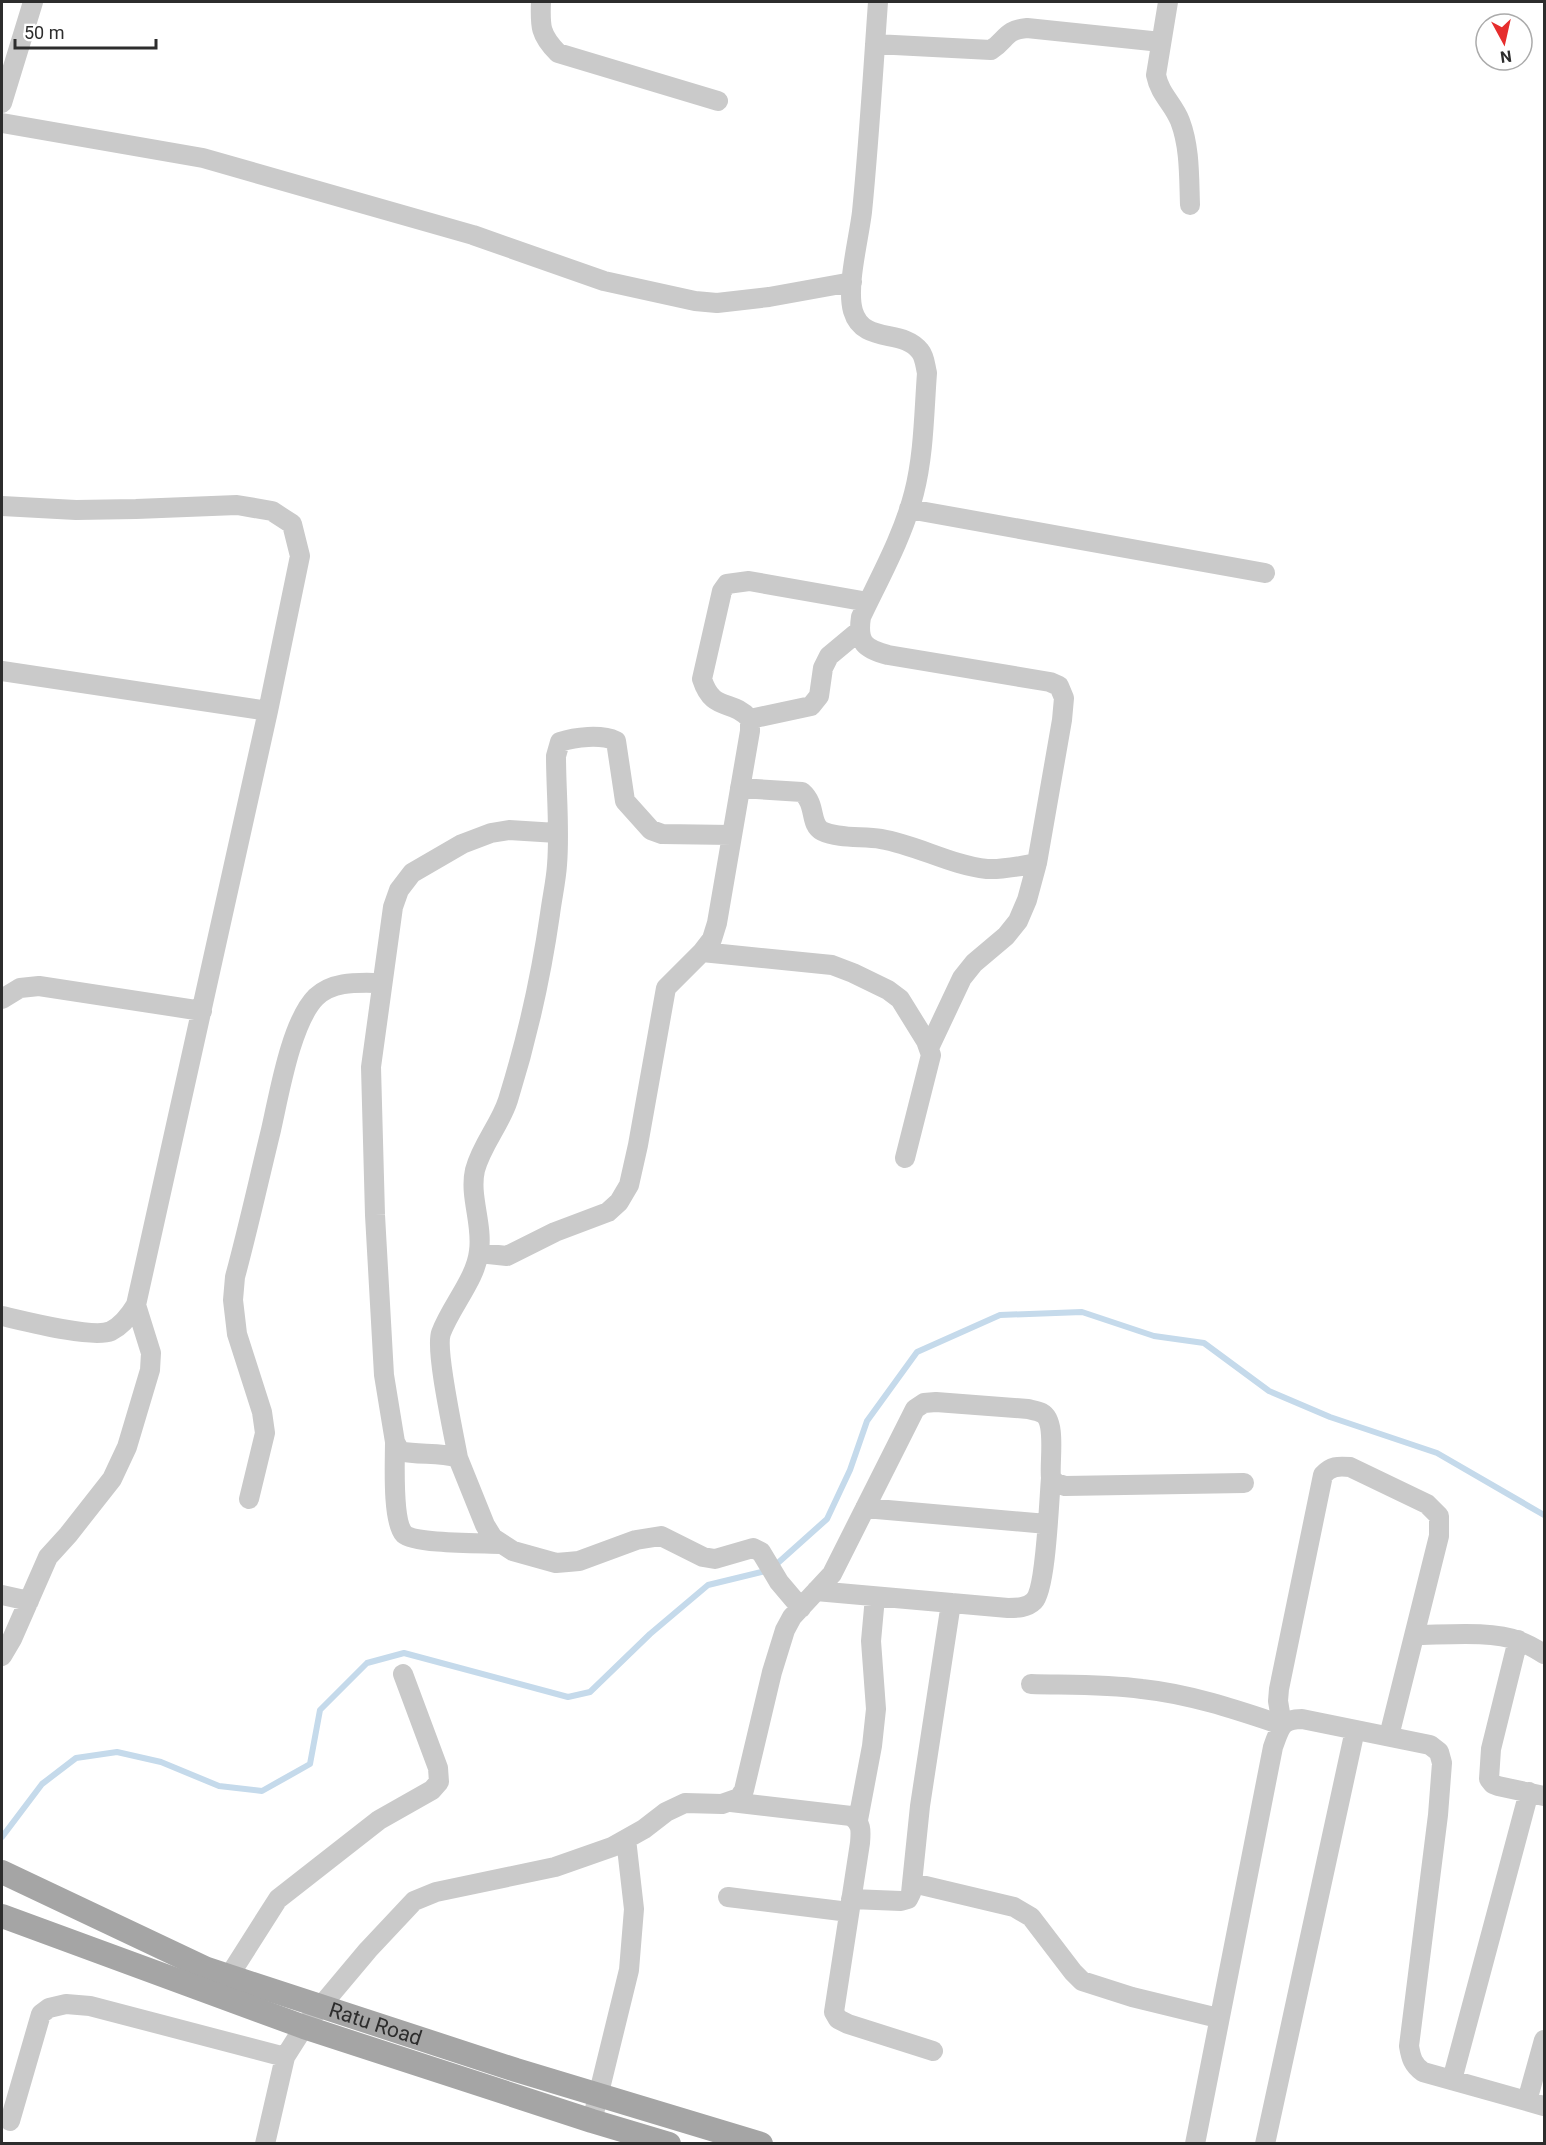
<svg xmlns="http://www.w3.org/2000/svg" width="1546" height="2145" font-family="Roboto,sans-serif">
<rect width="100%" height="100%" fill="#fff"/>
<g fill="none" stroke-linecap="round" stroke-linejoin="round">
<!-- stream -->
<path stroke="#c5daeb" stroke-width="6" d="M 2,1837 L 42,1784 L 76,1758 L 117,1752 L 161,1762 L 219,1786 L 262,1791 L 310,1764 L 320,1710 L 367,1663 L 404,1653 L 568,1697 L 590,1692 L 650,1634 L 708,1585 L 770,1570 L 827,1519 L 850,1470 L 867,1421 L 917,1352 L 1000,1315 L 1082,1312 L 1154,1336 L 1204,1343 L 1269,1391 L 1330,1417 L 1437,1453 L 1544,1515"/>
<!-- minor -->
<path stroke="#cacaca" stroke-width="20" d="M 541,2 C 540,26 540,35 558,53 L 718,101
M 878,2 C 873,72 869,142 862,212 C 859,238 846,287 853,311 C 863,345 903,328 920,351 C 925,357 925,365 927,373 C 924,412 924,454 914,493 C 903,536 880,577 861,617 C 857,643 865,649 888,655 L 1050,682 L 1059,686 L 1064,698 L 1062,720 L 1037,863 L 1027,900 L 1018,921 L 1006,936 L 974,963 L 962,978 L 929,1048
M 1168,2 L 1156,75 C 1160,95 1173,103 1180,121 C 1190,147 1189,177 1190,205
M 875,44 L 991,50 C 1007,40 1004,30 1027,28 L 1161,42
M 2,103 L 33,2
M 2,123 L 203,158 L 473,235 L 604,281 L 695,301 L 717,303 L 769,297 L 852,282
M 2,506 L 76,510 L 136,509 L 237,505 L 272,511 L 292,524 L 300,556 L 268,711 L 136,1305 C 130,1315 123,1325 111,1331 C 93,1339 24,1321 2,1316
M 909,509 L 1265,573
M 2,671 L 268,711
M 750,719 L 811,706 L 819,696 L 823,668 L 829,656 L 859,631
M 740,788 L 802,792 C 817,805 809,824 822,831 C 839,839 862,836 881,839 C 917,845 950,865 987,869 C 1003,870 1021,866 1037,863
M 557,833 L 509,830 L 491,833 L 462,844 L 412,873 L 399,890 L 393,907 L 371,1067 L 375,1215 L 384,1375 L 395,1442 L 400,1451 C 419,1456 439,1451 458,1458 L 485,1525 L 493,1538 L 513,1551 L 556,1563 L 568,1562 L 579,1561 L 636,1540 L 661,1536 L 703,1557 L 715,1559 L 753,1548 L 761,1552 L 779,1582 L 801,1608
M 702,952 L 832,965 L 853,973 L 888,990 L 900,999 L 926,1041 L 931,1055 L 905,1158
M 2,999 L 20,988 L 39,986 L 202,1011
M 479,1253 L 507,1256 L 555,1232 L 608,1212 L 619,1202 L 629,1185 L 638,1145 L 666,988 L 702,952 L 712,939 L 717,923 L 750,731 L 750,719 C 731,698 713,713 702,679 L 722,591 L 727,584 L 749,581 L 868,602
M 395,1442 C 395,1461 392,1521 404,1534 C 415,1544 483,1543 501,1544
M 458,1458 C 454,1435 435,1350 441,1333 C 451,1306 476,1279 479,1251 C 483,1224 469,1196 475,1170 C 482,1144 500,1125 508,1100 C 527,1039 541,977 550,914 C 552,898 556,881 557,865 C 560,829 556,791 556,756 L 560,742 C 575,737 601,734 616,741 L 625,801 L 651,830 L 662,834 L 732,835
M 249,1499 L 265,1433 L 262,1412 L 237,1334 L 233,1300 L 235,1277 C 248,1229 259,1179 271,1130 C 279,1095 291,1022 316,997 C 334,980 360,983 382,983
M 865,1508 L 1047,1524
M 816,1591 L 1008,1608 C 1017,1608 1027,1608 1034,1601 C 1046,1589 1049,1500 1051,1478
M 2,1595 L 29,1601
M 1414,1635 C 1443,1635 1492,1630 1519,1641 C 1528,1644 1536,1649 1544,1654
M 1518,1640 L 1491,1749 L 1489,1779 L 1493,1784 L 1498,1786 L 1544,1796
M 2,1656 L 12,1639 L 48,1557 L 68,1535 L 112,1479 L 127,1447 L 150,1370 L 151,1353 L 136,1305
M 1031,1684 C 1068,1685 1106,1684 1142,1689 C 1190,1694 1237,1710 1282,1725 L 1278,1701 L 1279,1689 L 1323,1475 C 1331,1466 1338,1466 1350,1467 L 1427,1504 L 1439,1516 L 1439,1536 L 1389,1736
M 731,1802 L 851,1816 C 862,1823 861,1831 860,1843 L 834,2012 L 838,2019 L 848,2024 L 933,2051
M 858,1820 L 872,1746 L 876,1709 L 871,1641 L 875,1597
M 913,1883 L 1014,1907 L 1031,1917 L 1073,1972 L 1082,1981 L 1132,1997 L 1218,2018
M 728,1897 L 849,1912
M 851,1899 L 901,1901 L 908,1899 L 911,1893 L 920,1806 L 951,1603
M 229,1976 L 278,1899 L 379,1820 L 432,1790 L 439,1782 L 438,1768 L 403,1674
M 1452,2080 L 1529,1792
M 1527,2101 L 1544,2040
M 10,2121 L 41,2014 L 49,2008 L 66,2004 L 90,2006 L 285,2057
M 592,2121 L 629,1970 L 634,1909 L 626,1839
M 265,2144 L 285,2057 L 304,2027 L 321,2006 L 368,1950 L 414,1901 L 436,1892 L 555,1867 L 612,1847 L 644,1829 L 666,1812 L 685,1803 L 722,1804 L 739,1798 L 744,1790 L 772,1672 L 785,1630 L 792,1617 L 832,1574 L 915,1409 L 924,1403 L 936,1402 L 1028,1409 C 1032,1410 1038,1411 1042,1413 C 1057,1421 1049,1463 1051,1478 L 1056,1483 L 1065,1486 L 1244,1483
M 1195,2144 L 1273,1747 C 1280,1729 1280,1719 1302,1719 L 1430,1745 L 1439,1752 L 1442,1763 L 1438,1815 L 1409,2046 C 1411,2058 1413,2065 1423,2072 L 1544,2106
M 1265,2144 L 1355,1730"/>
<!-- major -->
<g stroke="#a5a5a5" stroke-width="24">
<path id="s1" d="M 2,1872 L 207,1969 L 516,2070 L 761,2144"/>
<path d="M 2,1916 L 304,2027 L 592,2121 L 669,2144"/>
</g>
</g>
<g text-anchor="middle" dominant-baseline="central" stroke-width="6" stroke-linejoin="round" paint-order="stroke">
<!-- street labels -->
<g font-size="21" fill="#2d2d2d" stroke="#fff">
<text stroke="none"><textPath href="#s1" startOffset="404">Ratu Road</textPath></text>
</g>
</g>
<!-- border -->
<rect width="1546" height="2145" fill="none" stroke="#2d2d2d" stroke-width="6"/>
<!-- north arrow -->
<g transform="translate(1504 42) rotate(172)"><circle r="28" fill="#ffffff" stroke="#ababab" stroke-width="1.5"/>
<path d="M0-4.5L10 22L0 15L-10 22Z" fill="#e62d2d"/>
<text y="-9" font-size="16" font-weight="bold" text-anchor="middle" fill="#2d2d2d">N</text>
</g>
<!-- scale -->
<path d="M15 39v9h141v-9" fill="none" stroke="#2d2d2d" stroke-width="3"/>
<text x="24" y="39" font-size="18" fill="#2d2d2d" stroke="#ffffff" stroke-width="4.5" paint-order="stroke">50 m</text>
</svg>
